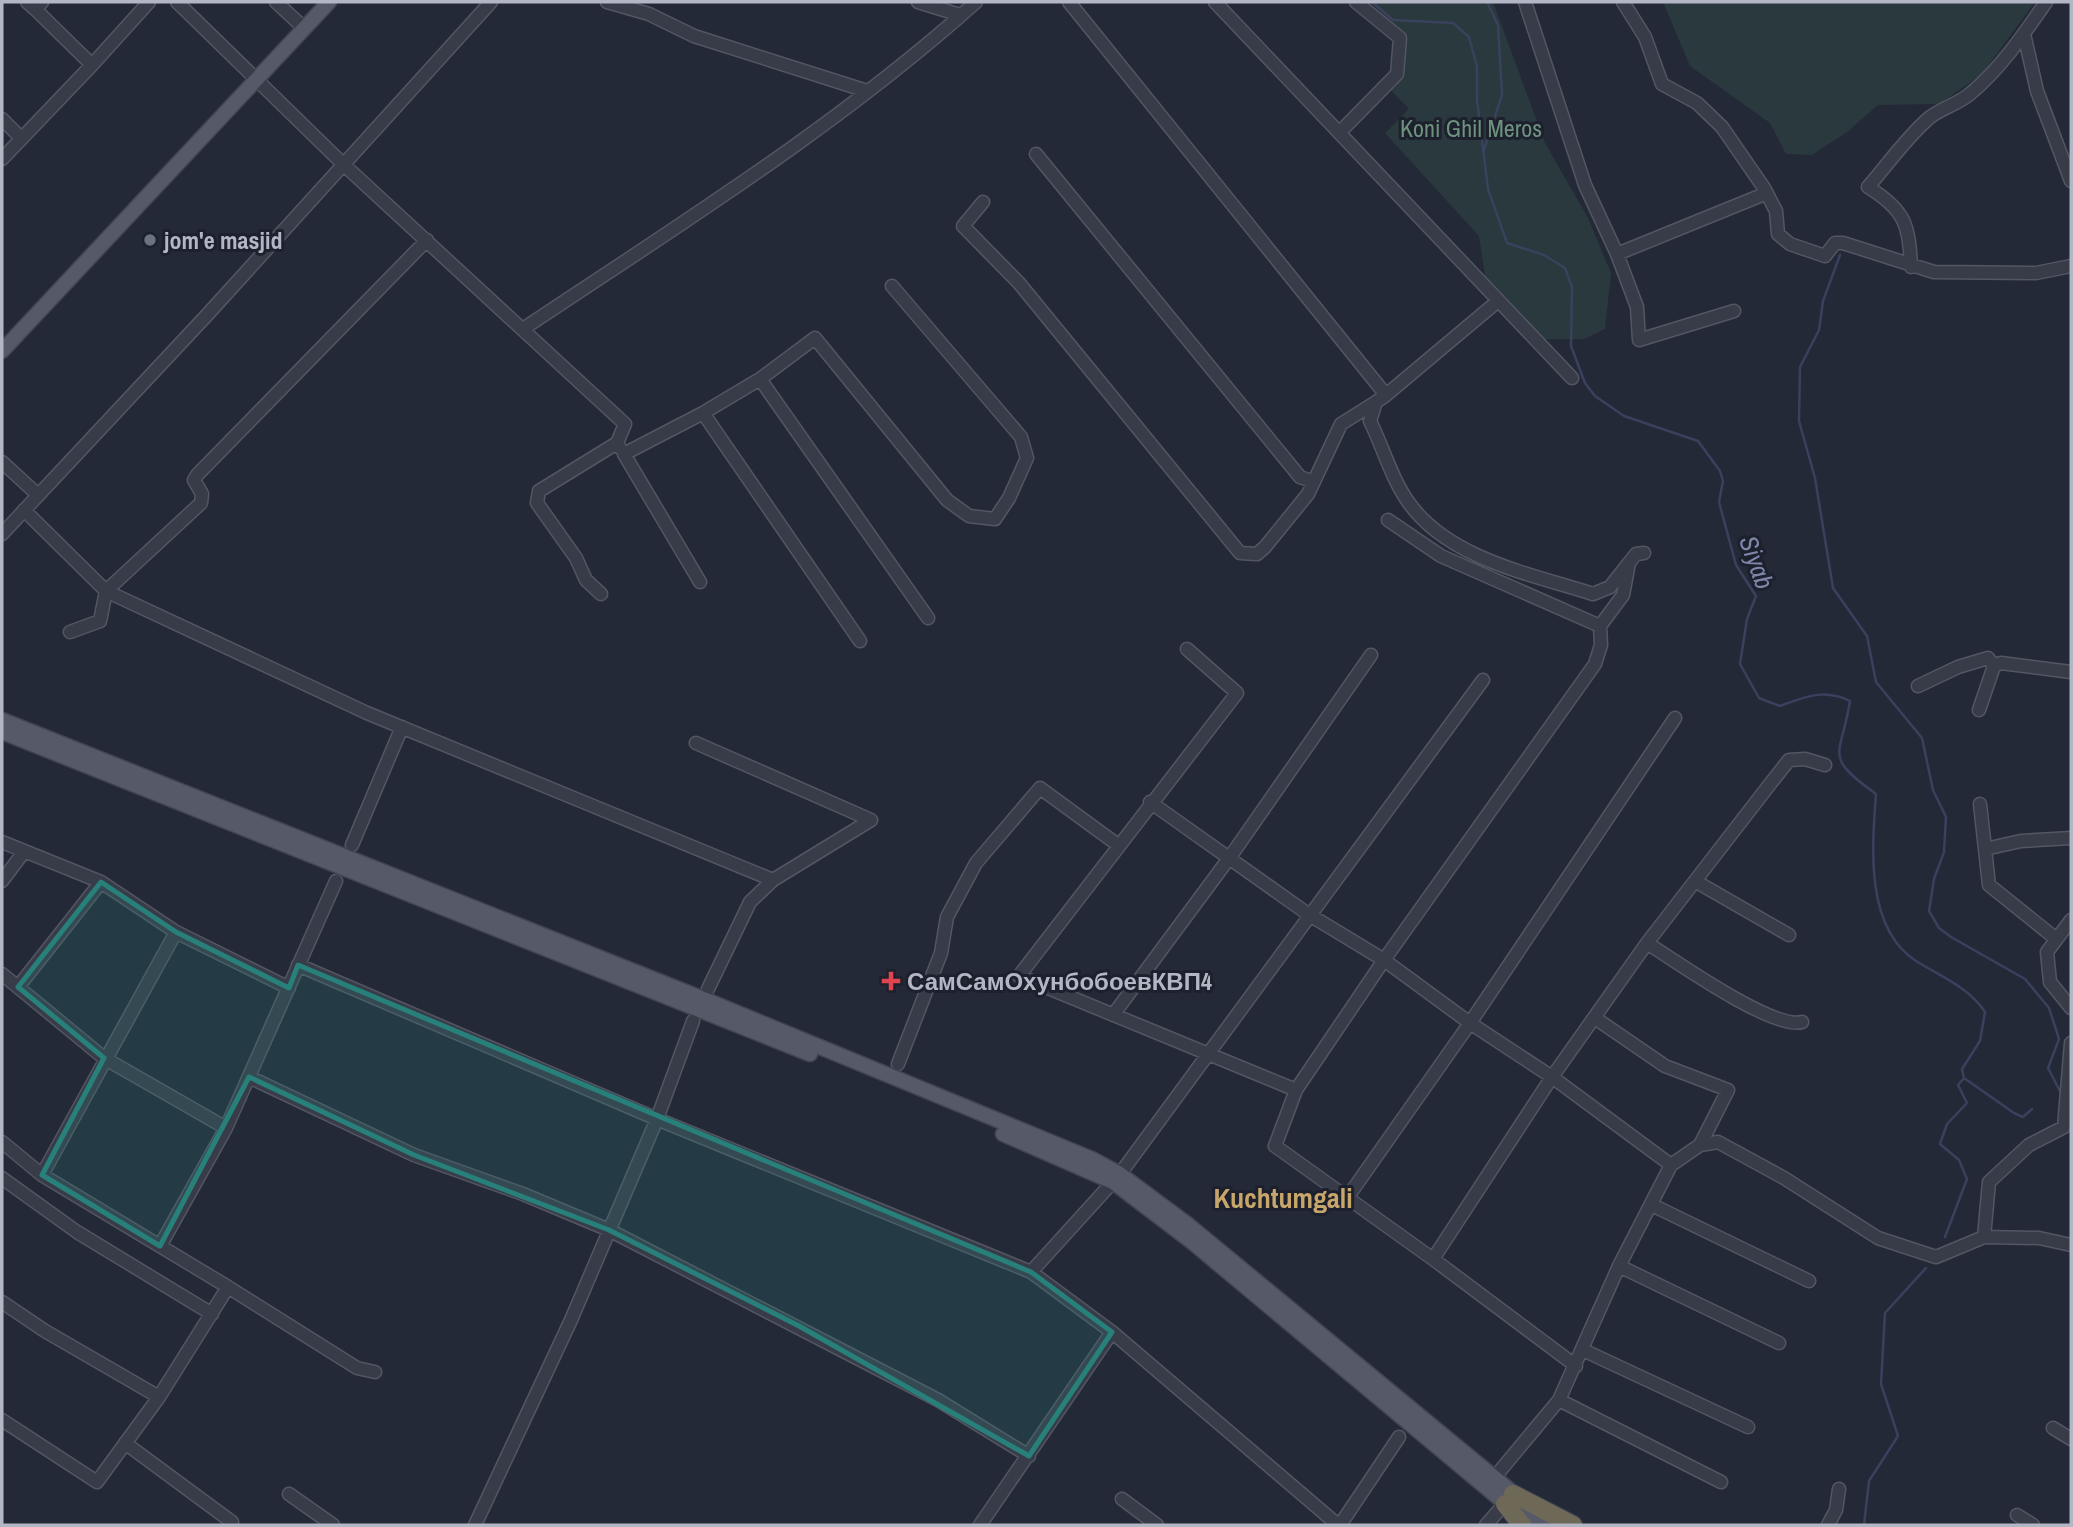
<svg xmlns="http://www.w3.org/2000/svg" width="2073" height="1527" font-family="'Archivo Narrow',sans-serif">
<rect width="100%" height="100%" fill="#242937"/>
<!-- green -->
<path fill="#2a393d" d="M 1369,2 L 1493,2 L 1545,143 L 1588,218 L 1611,273 L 1605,329 L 1584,339 L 1542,339 L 1486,282 L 1479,236 L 1385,133 L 1409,109 L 1389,88 L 1401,74 L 1408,36 Z
M 1663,2 L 2035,2 L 1982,74 L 1939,104 L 1878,105 L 1847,132 L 1812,155 L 1786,154 L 1770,123 L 1690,66 Z"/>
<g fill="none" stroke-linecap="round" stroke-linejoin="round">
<!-- stream -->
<path stroke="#3a415d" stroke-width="2.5" d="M 1372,2 L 1393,20 L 1453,23 L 1469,37 L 1477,67 L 1477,100 L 1488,189 L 1507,243 L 1544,255 L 1565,268 L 1572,287 L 1571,346 L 1585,383 L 1595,396 L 1624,416 L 1698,441 L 1720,471 L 1723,481 L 1719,502 L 1736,565 L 1756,596 L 1747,619 L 1740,664 L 1759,698 L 1780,706 C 1805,697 1824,688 1850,701 C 1841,758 1822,755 1876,794 C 1872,847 1865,928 1916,961 C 1940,976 1970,988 1985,1012 L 1980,1041 L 1962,1069 L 1964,1078 L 2014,1113 L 2023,1117 L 2032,1109
M 1484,150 L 1502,95 L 1498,25 L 1487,2
M 1840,255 L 1823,301 L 1819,330 L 1800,367 L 1799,421 L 1815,478 L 1833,588 L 1867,636 L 1876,682 L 1922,738 L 1933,790 L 1946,817 L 1944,852 L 1934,879 L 1929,911 L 1939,928 L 1951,937 L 2025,979 L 2049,1008 L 2059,1039 L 2048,1068 L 2061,1093
M 1945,1237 L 1967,1179 L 1959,1160 L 1940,1144 L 1947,1124 L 1967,1103 L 1958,1085 L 1964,1078
M 1864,1525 L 1869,1481 L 1898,1436 L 1881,1384 L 1885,1313 L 1926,1268"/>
<!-- minor casing -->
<g stroke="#535663" stroke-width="15">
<path id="minor" d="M 27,2 L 35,9 L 42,2
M 177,2 L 343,164 L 625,424 L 617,443
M 276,2 L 304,28
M 607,2 L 649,14 L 694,36 L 867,91
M 918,2 L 960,15
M 1069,2 L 1386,395 L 1376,402 L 1370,421 C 1383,447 1392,480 1409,503 C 1449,559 1531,574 1593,594 L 1610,587 L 1629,563 L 1623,595 L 1600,626 L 1601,645 L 1595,664 L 1384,960 L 1296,1090 L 1019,976 L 1237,693 L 1187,649
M 1215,2 L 1572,378
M 1525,2 L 1585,185 L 1617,254 L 1767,193
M 1623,2 L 1645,37 L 1662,84 L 1697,103 L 1722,127 L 1764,188 L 1776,211 L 1778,234 L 1790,244 L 1825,256 L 1835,243 L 1843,243 L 1934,272 L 2036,273 L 2071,266
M 35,9 L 92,65 L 149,2
M 2024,34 L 2037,91 L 2071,181
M 2,119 L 21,138
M 1339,133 L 1397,74 L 1400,38 L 1356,2
M 1036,154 L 1300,477 L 1314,482
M 2,159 L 92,65
M 983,202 L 963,226 L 1019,283 L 1240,553 L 1257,554 L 1265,547 L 1308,494 L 1341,424 L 1376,402
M 1617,254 L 1637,307 L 1639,340 L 1734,311
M 1911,267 C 1909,224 1905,210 1868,187 C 1888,164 1906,138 1929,118 C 1941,108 1959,104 1971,93 C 2001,68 2024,34 2046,2
M 892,286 L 1021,437 L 1027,458 L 1009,498 L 995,519 L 969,516 L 947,500 L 815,338 L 760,379 L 928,618
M 523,329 C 677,226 838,126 976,2
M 760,379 L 703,413 L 860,641
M 1386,395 L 1498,301
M 2,462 L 38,495
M 24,510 L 106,591 L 201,503 L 202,494 L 194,480 L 197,475 L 427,240
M 1388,520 L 1441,556 L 1600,626
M 2,534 L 207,315 L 491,2
M 1629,563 L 1636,554 L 1644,553
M 700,582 L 624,454 L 703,413
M 601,594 L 586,580 L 576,558 L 537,503 L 539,491 L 617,443 L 620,448
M 70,632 L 100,621 L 106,591 L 367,713 L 773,880
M 1918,686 L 1958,667 L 1988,658 L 1994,666
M 1979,710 L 1994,666 L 2001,663 L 2071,672
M 696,743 L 871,820 L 773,880 L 750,902 L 708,989
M 1150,802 L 1308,914 L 1384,960 L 1470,1023 L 1552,1077 L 1671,1165
M 1980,804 L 1989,885 L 2055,938
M 2,842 L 101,882 L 176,932 L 289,988
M 352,845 L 402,727
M 1985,849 L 2021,841 L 2071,838
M 2,881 L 23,853
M 1695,881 L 1789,935
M 2071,920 L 2047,952 L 2050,982 L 2071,1008
M 1647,943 C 1675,961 1773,1030 1802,1022
M 298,965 L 657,1119 L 1031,1272 L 1112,1332 L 1338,1525
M 2,974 L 104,1058 L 226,1128
M 18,987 L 101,882
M 1113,1015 L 1230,857 L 1371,655
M 1595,1018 L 1665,1066 L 1728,1090 L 1700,1145
M 898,1064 L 941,953 L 947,917 L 976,863 L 1040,788 L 1118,845
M 249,1077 L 414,1155 L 523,1194 L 609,1230 L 938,1400 L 1029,1456
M 1296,1090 L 1275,1146 L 1433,1259 L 1576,1366
M 2064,1127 L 2071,1043
M 2,1142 L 42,1175 L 228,1287 L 159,1397 L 97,1482 L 2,1420
M 42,1175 L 176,932
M 2,1178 L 77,1232 L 212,1314
M 1347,1198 L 1470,1023 L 1675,718
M 1652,1205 L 1809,1281
M 1984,1237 L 2039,1238 L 2071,1245
M 160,1246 L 226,1128 L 336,881
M 1433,1259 L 1552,1077 L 1647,943 L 1770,784 L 1789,760 L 1805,759 L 1825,765
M 1619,1266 L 1779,1343
M 1031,1272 L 1120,1174 L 1483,680
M 228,1287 L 357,1368 L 375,1372
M 2,1302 L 45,1331 L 159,1397
M 1583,1350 L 1748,1427
M 1559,1400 L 1721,1482
M 2053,1428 L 2071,1439
M 125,1443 L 232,1522
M 1489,1484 L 1559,1400 L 1619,1266 L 1671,1165 L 1700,1145 L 1718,1142 L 1784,1178 L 1878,1238 L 1936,1257 L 1984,1237 L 1989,1182 L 2029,1145 L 2064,1127
M 289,1494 L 333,1525
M 1122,1499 L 1157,1525
M 2017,1515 L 2033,1525
M 475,1525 L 571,1320 L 657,1119 L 693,1021
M 980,1525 L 1112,1332
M 1340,1525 L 1399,1437
M 1486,1525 L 1508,1500
M 1828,1525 L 1836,1510 L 1839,1489"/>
</g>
<!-- major casing -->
<g stroke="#414451" stroke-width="17">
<path id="major" d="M 2,351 L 329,2
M 2,720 L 706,1000 L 1092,1159 L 1120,1174 L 1186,1223 L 1552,1525
M 2,732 L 810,1054
M 1003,1134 L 1113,1182 L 1192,1242 L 1531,1525"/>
</g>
<!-- highway casing -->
<g stroke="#404350" stroke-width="20">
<path id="highway" d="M 1513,1494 L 1573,1525
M 1505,1504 L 1522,1525"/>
</g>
<!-- minor -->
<use href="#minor" stroke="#383b48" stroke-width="12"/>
<!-- major -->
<use href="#major" stroke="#565a68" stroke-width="14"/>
<!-- highway -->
<use href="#highway" stroke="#6d6956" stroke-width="18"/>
</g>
<!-- marked area -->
<path fill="#28807b" fill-opacity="0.2" stroke="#28807b" stroke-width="5" stroke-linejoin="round" d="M 101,882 L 176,932 L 289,988 L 298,965 L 1031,1272 L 1112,1332 L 1029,1456 L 799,1326 L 609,1230 L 414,1155 L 249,1077 L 160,1246 L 42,1175 L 104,1058 L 18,987 Z"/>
<!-- markers -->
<circle fill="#6b7280" stroke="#1d202d" stroke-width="2.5" cx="150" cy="240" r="7"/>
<path fill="#e0444e" stroke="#1d202d" stroke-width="2.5" d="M887.5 970.5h7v7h7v7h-7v7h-7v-7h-7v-7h7z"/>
<g text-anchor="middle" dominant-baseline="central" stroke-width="6" stroke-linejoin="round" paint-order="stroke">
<!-- park labels -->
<g font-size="24" fill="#6d927d" stroke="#1d202d">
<text x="1471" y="128">Koni Ghil Meros</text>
</g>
<!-- poi labels -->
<g font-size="24" font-weight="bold" fill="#b3b6c4" stroke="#1d202d" text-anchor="start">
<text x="164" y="240">jom'e masjid</text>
<text x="907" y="981">СамСамОхунбобоевКВП4</text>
</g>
<!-- water labels -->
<g font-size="26" font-style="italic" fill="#7e87a9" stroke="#1d202d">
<text transform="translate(1757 562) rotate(70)">Siyab</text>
</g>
<!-- quarter labels -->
<g font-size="28" font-weight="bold" fill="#c7a66b" stroke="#1d202d">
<text x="1283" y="1198">Kuchtumgali</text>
</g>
</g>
<!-- border -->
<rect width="2073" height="1527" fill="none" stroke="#b3b6c4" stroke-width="7"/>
</svg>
